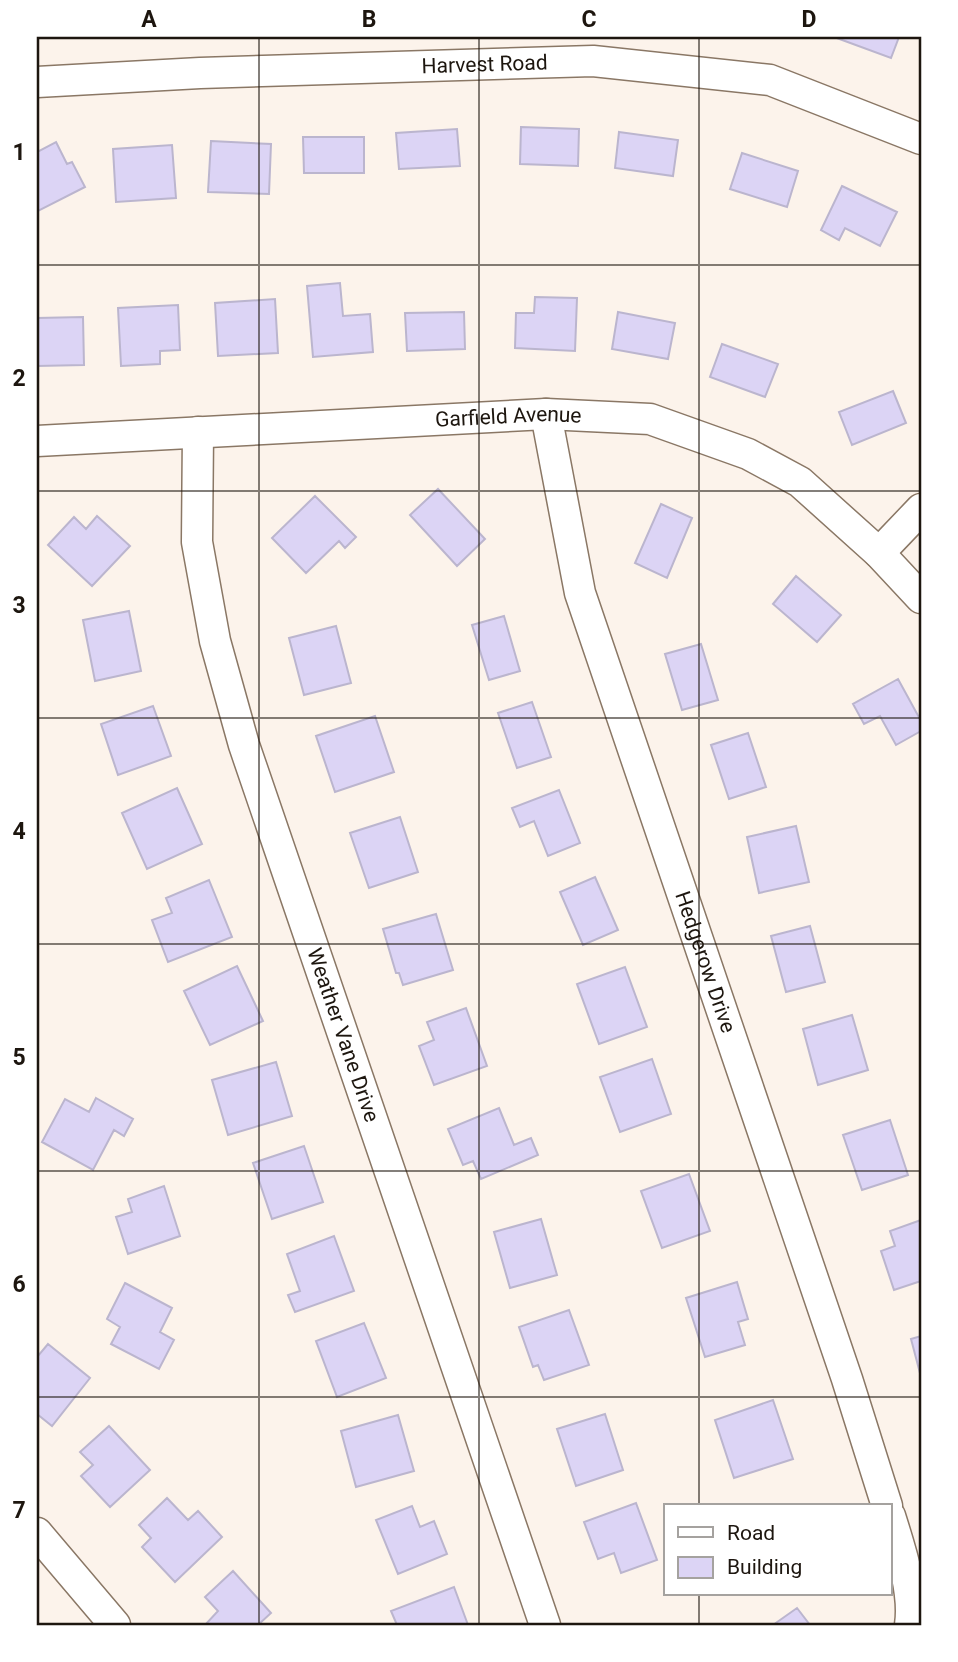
<svg xmlns="http://www.w3.org/2000/svg" width="958" height="1662" font-family="Roboto,sans-serif">
<rect width="100%" height="100%" fill="#fcf3eb"/>
<!-- building -->
<path fill="#dcd4f5" stroke="#bbb5ce" stroke-width="2" d="M 834,37 L 899,37 L 891,58 Z
M 521,127 L 579,129 L 578,166 L 520,164 Z
M 457,129 L 460,166 L 399,169 L 396,133 Z
M 619,132 L 678,140 L 673,176 L 615,168 Z
M 303,137 L 364,137 L 364,173 L 304,173 Z
M 211,141 L 271,144 L 269,194 L 208,192 Z
M 56,142 L 67,164 L 72,162 L 85,187 L 38,211 L 37,152 Z
M 172,145 L 176,198 L 116,202 L 113,149 Z
M 742,153 L 798,171 L 787,207 L 730,189 Z
M 842,186 L 897,212 L 880,246 L 845,228 L 839,240 L 821,230 Z
M 340,283 L 343,316 L 370,314 L 373,352 L 313,357 L 307,286 Z
M 535,297 L 577,298 L 575,351 L 515,348 L 516,313 L 534,313 Z
M 275,299 L 278,353 L 218,356 L 215,303 Z
M 178,305 L 180,350 L 160,351 L 160,364 L 121,366 L 118,308 Z
M 464,312 L 465,349 L 407,351 L 405,313 Z
M 618,312 L 675,323 L 668,359 L 612,349 Z
M 83,317 L 84,365 L 37,366 L 37,318 Z
M 722,344 L 778,364 L 765,397 L 710,377 Z
M 893,391 L 906,423 L 852,445 L 839,412 Z
M 438,489 L 485,539 L 457,566 L 410,515 Z
M 315,496 L 356,537 L 345,548 L 339,541 L 306,573 L 272,538 Z
M 661,504 L 692,518 L 667,578 L 635,563 Z
M 97,516 L 130,546 L 92,586 L 48,545 L 74,517 L 86,529 Z
M 796,576 L 841,615 L 817,642 L 773,604 Z
M 129,611 L 141,671 L 95,681 L 83,620 Z
M 504,616 L 520,671 L 489,680 L 472,625 Z
M 336,626 L 351,683 L 304,695 L 289,638 Z
M 701,644 L 718,700 L 682,710 L 665,654 Z
M 898,679 L 921,721 L 921,731 L 896,745 L 880,716 L 864,724 L 853,704 Z
M 532,702 L 551,757 L 517,768 L 498,713 Z
M 153,706 L 171,756 L 118,775 L 101,724 Z
M 375,716 L 394,772 L 335,792 L 316,736 Z
M 748,733 L 766,787 L 729,799 L 711,745 Z
M 177,788 L 202,844 L 147,869 L 122,813 Z
M 559,790 L 580,843 L 548,856 L 534,821 L 520,827 L 512,808 Z
M 400,817 L 418,872 L 369,888 L 350,833 Z
M 796,826 L 809,882 L 759,893 L 747,837 Z
M 595,877 L 618,930 L 583,945 L 560,892 Z
M 209,880 L 232,937 L 168,962 L 152,920 L 172,913 L 166,898 Z
M 436,914 L 453,970 L 403,985 L 399,973 L 396,973 L 383,929 Z
M 810,926 L 825,982 L 786,992 L 771,936 Z
M 237,966 L 263,1021 L 210,1045 L 184,991 Z
M 625,967 L 647,1027 L 599,1044 L 577,984 Z
M 466,1008 L 487,1066 L 434,1085 L 419,1046 L 434,1040 L 427,1022 Z
M 852,1015 L 868,1070 L 818,1085 L 803,1029 Z
M 652,1059 L 671,1114 L 620,1132 L 600,1077 Z
M 276,1062 L 292,1116 L 228,1135 L 212,1080 Z
M 96,1098 L 133,1119 L 124,1136 L 114,1130 L 93,1170 L 42,1142 L 65,1099 L 89,1112 Z
M 499,1108 L 514,1145 L 531,1138 L 538,1155 L 481,1179 L 473,1161 L 463,1165 L 448,1129 Z
M 890,1120 L 908,1175 L 862,1190 L 843,1135 Z
M 304,1146 L 323,1202 L 272,1219 L 253,1163 Z
M 689,1174 L 710,1231 L 662,1248 L 641,1191 Z
M 164,1186 L 180,1236 L 128,1254 L 116,1217 L 132,1212 L 128,1199 Z
M 541,1219 L 557,1275 L 510,1288 L 494,1232 Z
M 921,1220 L 921,1281 L 894,1290 L 881,1251 L 895,1246 L 890,1231 Z
M 334,1236 L 354,1291 L 295,1312 L 288,1295 L 300,1291 L 287,1254 Z
M 737,1282 L 748,1319 L 738,1322 L 745,1345 L 705,1357 L 686,1298 Z
M 125,1283 L 172,1308 L 160,1332 L 174,1340 L 159,1369 L 111,1344 L 120,1327 L 107,1319 Z
M 569,1310 L 589,1365 L 544,1380 L 538,1365 L 533,1367 L 519,1327 Z
M 364,1323 L 386,1378 L 337,1397 L 316,1341 Z
M 921,1336 L 921,1377 L 911,1339 Z
M 48,1344 L 90,1378 L 52,1426 L 37,1414 L 37,1357 Z
M 773,1400 L 793,1459 L 734,1478 L 715,1420 Z
M 605,1414 L 623,1470 L 576,1486 L 557,1429 Z
M 398,1415 L 414,1471 L 356,1487 L 341,1431 Z
M 109,1426 L 150,1470 L 110,1507 L 81,1476 L 93,1465 L 80,1452 Z
M 167,1498 L 188,1520 L 198,1511 L 222,1537 L 175,1582 L 142,1547 L 151,1538 L 139,1525 Z
M 636,1503 L 657,1560 L 621,1573 L 614,1553 L 598,1559 L 584,1522 Z
M 412,1506 L 420,1527 L 434,1521 L 447,1554 L 398,1574 L 376,1520 Z
M 233,1571 L 271,1613 L 258,1625 L 205,1625 L 218,1611 L 205,1597 Z
M 454,1587 L 468,1625 L 397,1625 L 391,1611 Z
M 797,1608 L 810,1625 L 773,1625 Z"/>
<g fill="none" stroke-linecap="round" stroke-linejoin="round">
<!-- street casing -->
<g stroke="#8a7765" stroke-width="33">
<g id="street">
<path id="s1" d="M 37,82 L 200,73 L 593,61 L 770,80 L 921,139"/>
<path id="s2" d="M 546,414 L 580,593 L 847,1379 L 887,1506"/>
<path id="s3" d="M 198,432 L 197,542 L 215,641 L 244,745 L 545,1625"/>
<path id="s4" d="M 37,441 L 546,414 L 650,419 L 748,454 L 800,482 L 879,553 L 921,598"/>
<path d="M 879,553 L 921,509"/>
<path d="M 890,1516 C 900,1548 915,1592 910,1625"/>
<path d="M 37,1533 L 115,1625"/>
</g>
</g>
<!-- street -->
<use href="#street" stroke="#fff" stroke-width="30"/>
</g>
<!-- grid -->
<path fill="none" stroke="#1d160f" stroke-width="2" stroke-opacity="0.55" d="M 259,37 L 259,1625M 479,37 L 479,1625M 699,37 L 699,1506M 37,265 L 921,265M 37,491 L 921,491M 37,718 L 921,718M 37,944 L 921,944M 37,1171 L 921,1171M 37,1397 L 921,1397M 699,1594 L 699,1625"/>
<g text-anchor="middle" dominant-baseline="central" stroke-width="7" stroke-linejoin="round" paint-order="stroke">
<!-- street labels -->
<g font-size="21" fill="#1d160f" stroke="#fff">
<text stroke="none"><textPath href="#s1" startOffset="448">Harvest Road</textPath></text>
<text stroke="none"><textPath href="#s4" startOffset="472">Garfield Avenue</textPath></text>
<text stroke="none"><textPath href="#s2" startOffset="572">Hedgerow Drive</textPath></text>
<text stroke="none"><textPath href="#s3" startOffset="625">Weather Vane Drive</textPath></text>
</g>
</g>
<!-- border -->
<rect width="958" height="1662" fill="none" stroke="#ffffff" stroke-width="77"/>
<!-- legend -->
<rect x="664" y="1504" width="228" height="91" fill="#ffffff" stroke="#a5a29f" stroke-width="2"/>
<rect x="678" y="1527" width="35" height="10" fill="#ffffff" stroke="#a5a29f" stroke-width="2"/>
<text x="727" y="1540" font-size="21" fill="#1d160f">Road</text>
<rect x="678" y="1557" width="35" height="21" fill="#dcd4f5" stroke="#a5a29f" stroke-width="2"/>
<text x="727" y="1574" font-size="21" fill="#1d160f">Building</text>
<rect x="38" y="38" width="882" height="1586" fill="none" stroke="#1d160f" stroke-width="2.5"/>
<g font-size="23" text-anchor="middle" font-weight="bold" fill="#1d160f">
<text x="149" y="27">A</text>
<text x="369" y="27">B</text>
<text x="589" y="27">C</text>
<text x="809" y="27">D</text>
<text x="19" y="160">1</text>
<text x="19" y="386">2</text>
<text x="19" y="613">3</text>
<text x="19" y="839">4</text>
<text x="19" y="1065">5</text>
<text x="19" y="1292">6</text>
<text x="19" y="1518">7</text>
</g>
</svg>
